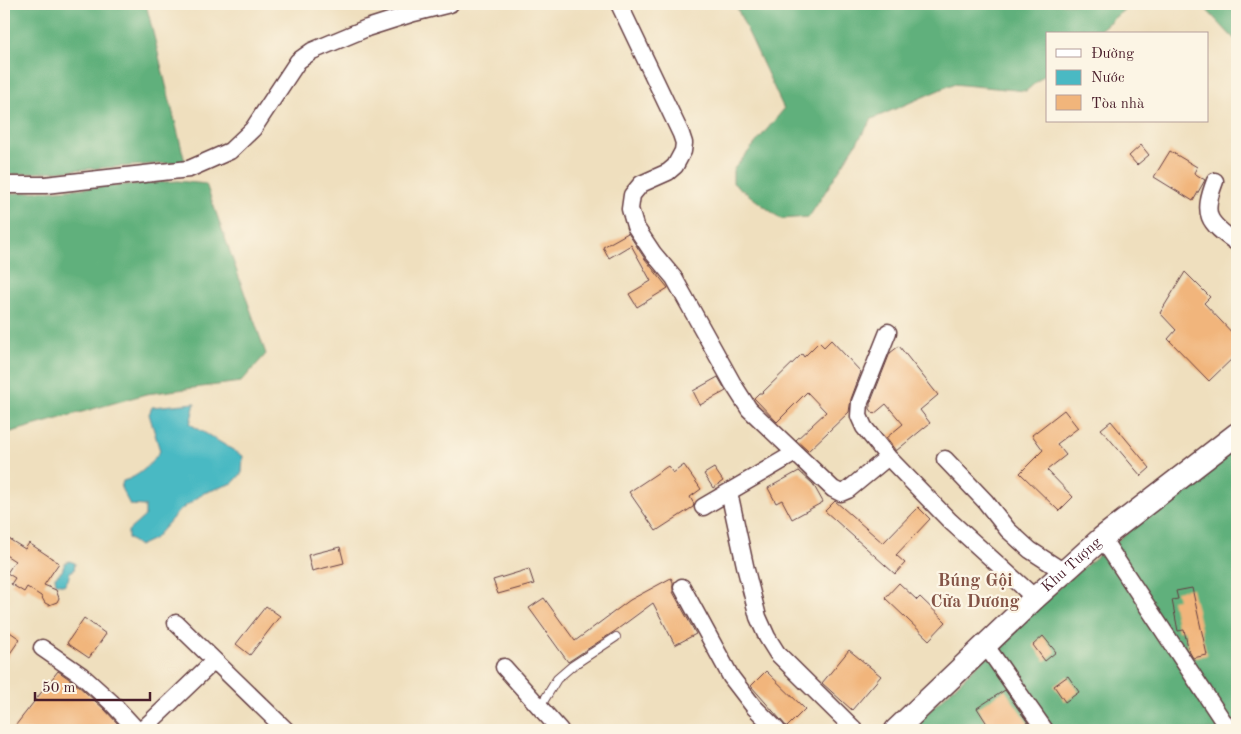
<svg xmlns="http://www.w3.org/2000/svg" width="1241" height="734" font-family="'Old Standard TT',serif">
<rect width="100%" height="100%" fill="#fcf5e5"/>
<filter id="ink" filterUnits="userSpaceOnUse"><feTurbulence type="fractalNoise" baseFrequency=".02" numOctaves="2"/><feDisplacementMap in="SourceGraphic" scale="10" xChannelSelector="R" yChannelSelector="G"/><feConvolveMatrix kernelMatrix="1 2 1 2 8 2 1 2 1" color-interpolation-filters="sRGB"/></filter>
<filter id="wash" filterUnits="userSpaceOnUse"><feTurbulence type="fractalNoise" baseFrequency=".0096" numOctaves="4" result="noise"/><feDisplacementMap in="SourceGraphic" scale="20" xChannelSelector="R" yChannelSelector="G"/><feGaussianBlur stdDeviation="1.12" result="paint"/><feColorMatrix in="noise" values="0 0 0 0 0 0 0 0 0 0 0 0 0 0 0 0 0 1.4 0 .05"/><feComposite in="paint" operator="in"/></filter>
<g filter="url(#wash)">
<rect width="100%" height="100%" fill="#efdfbe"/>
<!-- forest -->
<path fill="#60b07b" stroke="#556853" d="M 4,4 L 146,4 L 185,162 L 4,175 Z
M 735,4 L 1131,4 L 1095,34 L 1047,34 L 1047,73 L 1026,91 L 953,84 L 872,119 L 809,217 L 781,219 L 733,183 L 733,170 L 784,109 Z
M 1201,4 L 1237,4 L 1237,42 Z
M 178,181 L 206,184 L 266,354 L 241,382 L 146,394 L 4,434 L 4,194 Z
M 1237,444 L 1237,730 L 909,730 L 1063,584 Z"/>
<!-- water -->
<path fill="#4ab9c3" stroke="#4a6c77" d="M 195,403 L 190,424 L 243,456 L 242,473 L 233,483 L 204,493 L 179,511 L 154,539 L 139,546 L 128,538 L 128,531 L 145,516 L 145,506 L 130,505 L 121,488 L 123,481 C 139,477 151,464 160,451 L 149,414 L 152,407 Z
M 69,561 L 75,563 L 74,570 L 70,572 L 68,580 L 64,585 L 56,583 L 55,577 L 62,571 L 65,563 Z"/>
<g id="blocks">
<!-- building -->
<path fill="#f1b57b" d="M 1141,145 L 1149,155 L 1137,165 L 1129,156 Z
M 1170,151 L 1197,167 L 1194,173 L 1205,180 L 1193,201 L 1154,177 Z
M 628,233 L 645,259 L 668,288 L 637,307 L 629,294 L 651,281 L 631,245 L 609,258 L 603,247 Z
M 1185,272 L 1210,297 L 1204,303 L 1237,338 L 1237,354 L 1209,381 L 1168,339 L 1176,330 L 1160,313 Z
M 831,340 L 861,372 L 851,399 L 849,412 L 808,451 L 796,440 L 826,412 L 807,392 L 777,422 L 754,398 L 759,393 L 762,393 L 802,354 L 804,357 L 819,342 L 824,347 Z
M 899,346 L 938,395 L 920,410 L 930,423 L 896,451 L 886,438 L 903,424 L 886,404 L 874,414 L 870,409 L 870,404 L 890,353 Z
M 718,377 L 726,391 L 700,405 L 693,391 Z
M 1064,410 L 1078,428 L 1057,444 L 1066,455 L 1047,470 L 1073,497 L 1059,511 L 1020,473 L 1043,450 L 1032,435 Z
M 1111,421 L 1150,468 L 1141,476 L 1101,429 Z
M 684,465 L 701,489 L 690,497 L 694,504 L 693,507 L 656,531 L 629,492 L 668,466 L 673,473 Z
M 714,468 L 723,481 L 713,488 L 704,474 Z
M 799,471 L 813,484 L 823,502 L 792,519 L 782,500 L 776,503 L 768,488 Z
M 835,501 L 883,543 L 918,507 L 930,519 L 896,555 L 905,563 L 895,574 L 825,511 Z
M 4,536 L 25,549 L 29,543 L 59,563 L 44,585 L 56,590 L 59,598 L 57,602 L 49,605 L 45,603 L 41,596 L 27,587 L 24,592 L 11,584 L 15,578 L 7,573 L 15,561 L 4,554 Z
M 340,547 L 344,563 L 312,571 L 308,555 Z
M 529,569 L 534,584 L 498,594 L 493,580 Z
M 671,578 L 673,582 L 673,592 L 696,634 L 675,645 L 653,603 L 615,631 L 568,662 L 529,608 L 544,598 L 575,641 L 630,600 Z
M 899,583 L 917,600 L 920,597 L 946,622 L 929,640 L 885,598 Z
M 1192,588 L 1207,655 L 1193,658 L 1189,651 L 1184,630 L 1178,631 L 1172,600 L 1178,599 L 1176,591 Z
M 266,606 L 280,616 L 250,655 L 236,644 Z
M 84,618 L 106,634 L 89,658 L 67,643 Z
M 4,628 L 20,639 L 4,662 Z
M 1043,636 L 1056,652 L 1045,661 L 1033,645 Z
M 849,650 L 881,676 L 852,710 L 822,683 Z
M 58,671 L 75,683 L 104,709 L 120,726 L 116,730 L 12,730 Z
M 766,671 L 805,709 L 787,727 L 751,686 Z
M 1068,676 L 1079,692 L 1065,702 L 1054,686 Z
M 1005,690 L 1033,730 L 991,730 L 977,708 Z"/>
</g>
</g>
<g filter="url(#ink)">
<use href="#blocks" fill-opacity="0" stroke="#633c41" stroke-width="1"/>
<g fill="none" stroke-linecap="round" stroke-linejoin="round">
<!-- lane casing -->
<g stroke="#633c41" stroke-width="10">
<path id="lane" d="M 540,707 L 557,679 L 572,666 L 616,637"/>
</g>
<!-- street casing -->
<g stroke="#633c41" stroke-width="19">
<path id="street" d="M 619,4 L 681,134 L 684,143 L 683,151 L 675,166 L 668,172 L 641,184 L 632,195 L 630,209 L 635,226 L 653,253 L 674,278 L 733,384 L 749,409 L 833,489 L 841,493 L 848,490 L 888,457
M 1215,181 C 1202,215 1207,222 1237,243
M 4,185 L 45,185 L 189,169 L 230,151 L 253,129 L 298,61 L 312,51 L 367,28 L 414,13 L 450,4
M 888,332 L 860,402 L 859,416 L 864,427 L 888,457 L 950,521 L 1035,598
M 945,459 L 985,501 L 1008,530 L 1030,550 L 1064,572
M 729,492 L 746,570 L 758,617 L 767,637 L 777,653 L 855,730
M 703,507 L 795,453
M 1102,538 L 1229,730
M 682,587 L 731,677 L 754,707 L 777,730
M 176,623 L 286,730
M 986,646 L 1045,730
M 42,648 L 81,675 L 111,702 L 137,730
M 504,667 L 560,730
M 142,730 L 214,661"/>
</g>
<!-- secondary casing -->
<g stroke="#633c41" stroke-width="25">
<g id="secondary">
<path id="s1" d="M 896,730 L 1035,598 L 1102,538 L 1237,434"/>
</g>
</g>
<!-- lane -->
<use href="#lane" stroke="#fff" stroke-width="8"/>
<!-- street -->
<use href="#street" stroke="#fff" stroke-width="16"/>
<!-- secondary -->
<use href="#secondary" stroke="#fff" stroke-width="22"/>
</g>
</g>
<g text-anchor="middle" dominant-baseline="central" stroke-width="4.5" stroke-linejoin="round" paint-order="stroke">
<!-- street labels -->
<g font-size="15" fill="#4a1f2b" stroke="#fcf5e5">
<text stroke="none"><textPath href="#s1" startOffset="241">Khu Tượng</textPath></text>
</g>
<!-- quarter labels -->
<g font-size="18" font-weight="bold" fill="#845447" stroke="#fcf5e5">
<text x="975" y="581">Búng Gội<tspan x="975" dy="21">Cửa Dương</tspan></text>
</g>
</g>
<!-- margin -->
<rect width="1241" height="734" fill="none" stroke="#fcf5e5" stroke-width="20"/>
<!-- legend -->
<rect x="1046" y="32" width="162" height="90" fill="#fcf5e5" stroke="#b59f9b"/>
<rect x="1056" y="49" width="25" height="8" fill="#ffffff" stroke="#b59f9b"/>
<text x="1091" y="58" font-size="15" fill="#4a1f2b">Đường</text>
<rect x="1056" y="70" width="25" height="15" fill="#4ab9c3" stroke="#b59f9b"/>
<text x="1091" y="82" font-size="15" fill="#4a1f2b">Nước</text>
<rect x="1056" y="95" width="25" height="15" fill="#f1b57b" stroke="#b59f9b"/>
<text x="1091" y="108" font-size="15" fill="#4a1f2b">Tòa nhà</text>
<!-- scale -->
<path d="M35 692v8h115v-8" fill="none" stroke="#4a1f2b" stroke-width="2.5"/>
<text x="42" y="692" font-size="15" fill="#4a1f2b" stroke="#fcf5e5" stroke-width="4" paint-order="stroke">50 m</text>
</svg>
